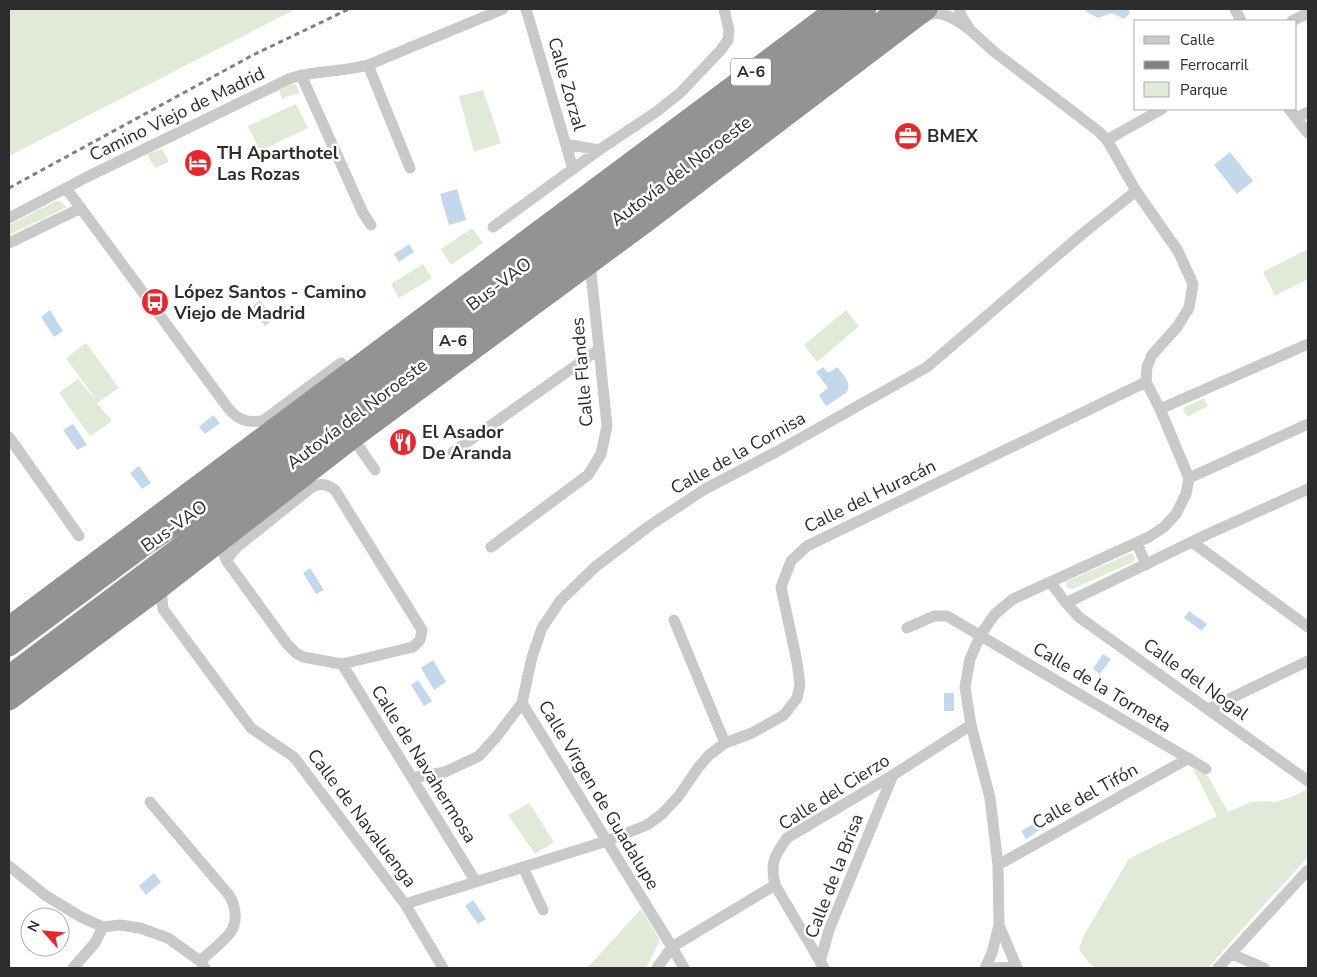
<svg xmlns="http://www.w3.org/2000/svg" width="1317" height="977" font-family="'Nunito Sans',sans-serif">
<rect width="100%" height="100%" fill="#fff"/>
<!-- green -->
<path fill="#e1ead8" d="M 9,9 L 296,9 L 9,156 Z
M 293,84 L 296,85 L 300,93 L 285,97 L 283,100 L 280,94 L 280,90 Z
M 483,90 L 501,143 L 474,152 L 459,96 Z
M 296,104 L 308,128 L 260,151 L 248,126 Z
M 162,149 L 169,162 L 155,168 L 147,154 Z
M 56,201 L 60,201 L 67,207 L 9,235 L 9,225 Z
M 472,228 L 483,243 L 451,265 L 441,249 Z
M 1308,249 L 1308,279 L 1275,296 L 1263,272 Z
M 423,264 L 432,278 L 399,298 L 391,284 Z
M 846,310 L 859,326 L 817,362 L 804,345 Z
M 86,343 L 119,388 L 97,403 L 112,421 L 90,436 L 59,393 L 78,379 L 97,401 L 66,358 Z
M 1204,398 L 1208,406 L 1187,417 L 1183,408 Z
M 1129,554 L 1133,554 L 1135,557 L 1133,562 L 1072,589 L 1067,588 L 1066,584 L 1068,581 Z
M 1193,769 L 1208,776 L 1228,812 L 1251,802 L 1265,801 L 1276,802 L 1291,797 L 1306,790 L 1308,791 L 1308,857 L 1243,928 L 1208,968 L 1096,968 L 1089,963 L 1079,950 L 1083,937 L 1128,860 L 1134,856 L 1217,816 Z
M 529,803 L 554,842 L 535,854 L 508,815 Z
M 641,909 L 660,940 L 646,968 L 587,968 Z"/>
<!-- water -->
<path fill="#c3d9eb" d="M 1085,9 L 1128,9 L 1130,13 L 1124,19 L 1112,13 L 1098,18 L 1087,12 Z
M 1230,152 L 1253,181 L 1237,194 L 1214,165 Z
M 457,189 L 466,220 L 449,225 L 440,194 Z
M 409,244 L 414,252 L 399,262 L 394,254 Z
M 260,300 L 274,319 L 265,326 L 252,307 Z
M 50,310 L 63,331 L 54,337 L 41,317 Z
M 823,367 L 827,372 L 830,372 L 837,367 C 843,375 852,382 847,392 L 827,406 L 825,405 L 819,395 L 828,388 L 816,372 Z
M 213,415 L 220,423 L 205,434 L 199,427 Z
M 73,424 L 87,445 L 77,450 L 63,430 Z
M 139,466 L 151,483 L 142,489 L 130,473 Z
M 310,568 L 324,590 L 316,594 L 303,573 Z
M 1189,611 L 1207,624 L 1202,631 L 1184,618 Z
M 1103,654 L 1111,659 L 1100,674 L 1093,669 Z
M 433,660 L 446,682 L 434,690 L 421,668 Z
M 418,680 L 432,701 L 424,706 L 411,685 Z
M 944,693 L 954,693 L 954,711 L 944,711 Z
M 1037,822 L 1041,829 L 1026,839 L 1021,831 Z
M 154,873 L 161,882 L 146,895 L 139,886 Z
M 473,900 L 486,919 L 478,924 L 465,906 Z"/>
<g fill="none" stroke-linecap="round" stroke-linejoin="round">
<!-- street -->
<path stroke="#c9c9c9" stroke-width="11" d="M 526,9 L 573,169
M 959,9 L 962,17 L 969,28
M 1235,9 L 1241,21
M 923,18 C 930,13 937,12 945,15 C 965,22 981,41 997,54 C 1031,80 1065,105 1098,131 L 1107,140 L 1136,191 L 1178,251 L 1193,284 L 1189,308 L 1177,327 L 1152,355 L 1147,367 L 1146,382 L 1160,409 L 1189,478 L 1186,494 L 1176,514 L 1164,527 L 1149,537 L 1013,599 L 995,614 L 981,634 L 970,659 L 965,687 L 971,725 L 990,798 L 998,865 L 999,925 L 992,953 L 985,968
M 1292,21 L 1308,13
M 368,65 L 410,168
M 301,75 L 363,213 L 371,225
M 1289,109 L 1308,133
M 1296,118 L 1308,112
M 1107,140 L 1162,109
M 566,144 L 599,150
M 66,188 L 228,408 C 238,420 248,424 264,420 L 341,363
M 9,218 L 87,177 L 291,78 C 316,70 343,72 368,65 L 503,9
M 493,227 L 599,150 L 656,112 L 680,93 L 720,51 L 728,40 L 729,30 L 724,9
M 9,243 L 81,208
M 1160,409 L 1308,344
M 9,437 L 79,536
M 353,438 L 375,470
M 453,452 L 598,350
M 1189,478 L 1308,424
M 220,541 L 226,560 L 287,644 L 296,653 L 303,657 L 342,664 L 413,647 L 420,640 L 422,630 L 335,490 C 327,484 321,483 312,487 L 237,547 L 226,560
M 1192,542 L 1308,627
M 1137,543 L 1146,565
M 491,547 L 588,475 L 601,454 L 607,426 L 590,263
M 1051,583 L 1066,603 L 1079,617 L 1308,781
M 161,587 L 163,609 L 251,728 L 294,757 L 405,904 L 443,968
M 1066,603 L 1208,534 L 1308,489
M 674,620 L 725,743
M 907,628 L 934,616 L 947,616 L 1206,769
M 342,664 L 476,882
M 522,703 L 672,947 L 684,968
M 1208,709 L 1308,661
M 412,778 L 445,772 L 479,756 L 497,736 L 522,703 L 532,657 L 542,628 L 560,601 L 595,567 L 649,526 L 705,489 L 776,452 L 927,367 L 1081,235 L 1136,191
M 150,802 L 229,895 C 236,906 238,922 230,933 C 222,943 209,953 200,961
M 998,865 L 1189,758
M 9,866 L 45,895 L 79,916 L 103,927 L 120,925 L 140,928 L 168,938 L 200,961 L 205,968
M 523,867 L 543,910
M 405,904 L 607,841 L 647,825 L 662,814 L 678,797 L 698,768 L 709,755 L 725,743 L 752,733 L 784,715 L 797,698 L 800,685 L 797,662 L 781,587 L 791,561 L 807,546 L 1146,382
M 999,925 L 1017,968
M 1232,954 L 1264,968
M 820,962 L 829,930 L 893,775
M 73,968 L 95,943 L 103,927
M 657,968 L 672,947 L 775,885
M 824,968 L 775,885 C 770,863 774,856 787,838 L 893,775 L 971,725
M 987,968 L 1016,967
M 1218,968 L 1308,870"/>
<!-- highway -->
<path stroke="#939393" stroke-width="21" d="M 9,627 L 836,9
M 9,646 L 145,545 L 204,505 L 866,9
M 9,676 L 447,346 L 899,9
M 9,700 L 161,587 L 353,438 L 646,222 L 927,9"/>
<!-- rail -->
<path stroke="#818181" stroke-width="3" stroke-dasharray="5 4" stroke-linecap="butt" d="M 9,188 L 253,55 L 349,9"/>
</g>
<!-- icons -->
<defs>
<g id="office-disc" transform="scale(1.4375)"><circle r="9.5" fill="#e9272a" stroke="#fff"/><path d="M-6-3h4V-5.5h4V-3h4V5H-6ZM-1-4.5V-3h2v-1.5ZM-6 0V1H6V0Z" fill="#fff"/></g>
<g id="hotel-disc" transform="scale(1.4375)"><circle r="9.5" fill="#e9272a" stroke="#fff"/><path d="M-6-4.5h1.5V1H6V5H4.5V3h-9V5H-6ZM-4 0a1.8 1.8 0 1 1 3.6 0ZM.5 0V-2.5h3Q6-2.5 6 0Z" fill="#fff"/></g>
<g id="bus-disc" transform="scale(1.4375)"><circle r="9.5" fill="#e9272a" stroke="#fff"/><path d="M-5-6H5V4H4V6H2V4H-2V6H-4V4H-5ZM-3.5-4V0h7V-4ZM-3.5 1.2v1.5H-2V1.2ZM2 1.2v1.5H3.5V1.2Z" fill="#fff"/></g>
<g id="restaurant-disc" transform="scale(1.4375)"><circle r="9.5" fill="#e9272a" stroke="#fff"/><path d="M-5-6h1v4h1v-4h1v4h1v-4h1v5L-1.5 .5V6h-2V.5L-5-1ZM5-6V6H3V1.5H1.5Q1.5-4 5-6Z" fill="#fff"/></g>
</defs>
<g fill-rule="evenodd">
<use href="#office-disc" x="908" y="136"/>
<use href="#hotel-disc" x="198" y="163"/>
<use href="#bus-disc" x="155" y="302"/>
<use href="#restaurant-disc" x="403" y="442"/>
</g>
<g text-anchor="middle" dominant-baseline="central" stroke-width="5" stroke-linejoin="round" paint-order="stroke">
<!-- shield labels -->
<g fill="#fff" stroke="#6b6b6b" stroke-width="1">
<rect x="731" y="58.5" width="40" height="27" rx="4"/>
<rect x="433" y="327.5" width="40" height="27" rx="4"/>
</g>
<g font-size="16" font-weight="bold" fill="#2c2c2c">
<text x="751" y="72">A-6</text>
<text x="453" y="341">A-6</text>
</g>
<!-- street labels -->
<g font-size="18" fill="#2c2c2c" stroke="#fff">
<text transform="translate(567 84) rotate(74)">Calle Zorzal</text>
<text transform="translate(177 114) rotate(-26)">Camino Viejo de Madrid</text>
<text transform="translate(681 171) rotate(-37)">Autovía del Noroeste</text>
<text transform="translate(499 284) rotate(-37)">Bus-VAO</text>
<text transform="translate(582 372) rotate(-95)">Calle Flandes</text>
<text transform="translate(357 414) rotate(-37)">Autovía del Noroeste</text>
<text transform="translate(738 453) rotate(-29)">Calle de la Cornisa</text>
<text transform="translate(870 496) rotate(-26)">Calle del Huracán</text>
<text transform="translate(174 526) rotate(-35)">Bus-VAO</text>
<text transform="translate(1196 679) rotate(36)">Calle del Nogal</text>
<text transform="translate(1102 687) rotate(31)">Calle de la Tormeta</text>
<text transform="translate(424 764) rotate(58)">Calle de Navahermosa</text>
<text transform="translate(834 792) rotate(-32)">Calle del Cierzo</text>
<text transform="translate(599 795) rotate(59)">Calle Virgen de Guadalupe</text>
<text transform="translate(1085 796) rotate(-29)">Calle del Tifón</text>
<text transform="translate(362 818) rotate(53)">Calle de Navaluenga</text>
<text transform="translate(834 876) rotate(-69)">Calle de la Brisa</text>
</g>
<!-- poi labels -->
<g font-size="18" font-weight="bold" fill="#2c2c2c" stroke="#fff" text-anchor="start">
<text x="927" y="136">BMEX</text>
<text x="217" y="153">TH Aparthotel<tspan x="217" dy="21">Las Rozas</tspan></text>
<text x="174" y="292">López Santos - Camino<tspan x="174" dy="21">Viejo de Madrid</tspan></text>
<text x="422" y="432">El Asador<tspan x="422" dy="21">De Aranda</tspan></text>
</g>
</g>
<!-- border -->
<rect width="1317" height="977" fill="none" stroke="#2c2c2c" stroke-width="20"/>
<!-- legend -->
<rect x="1134" y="20" width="162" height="90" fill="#ffffff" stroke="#ababab"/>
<rect x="1144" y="36" width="25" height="8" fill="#c9c9c9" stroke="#ababab"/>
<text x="1180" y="45" font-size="15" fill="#2c2c2c">Calle</text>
<rect x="1144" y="61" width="25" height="8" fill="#818181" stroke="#ababab"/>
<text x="1180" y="70" font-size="15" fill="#2c2c2c">Ferrocarril</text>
<rect x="1144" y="82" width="25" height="15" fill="#e1ead8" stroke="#ababab"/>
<text x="1180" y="95" font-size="15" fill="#2c2c2c">Parque</text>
<!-- north arrow -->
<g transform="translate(45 932) rotate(297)"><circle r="24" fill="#ffffff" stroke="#ababab"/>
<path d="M0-4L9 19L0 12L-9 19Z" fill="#e9272a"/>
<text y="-8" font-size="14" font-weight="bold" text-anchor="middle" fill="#2c2c2c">N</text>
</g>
</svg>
